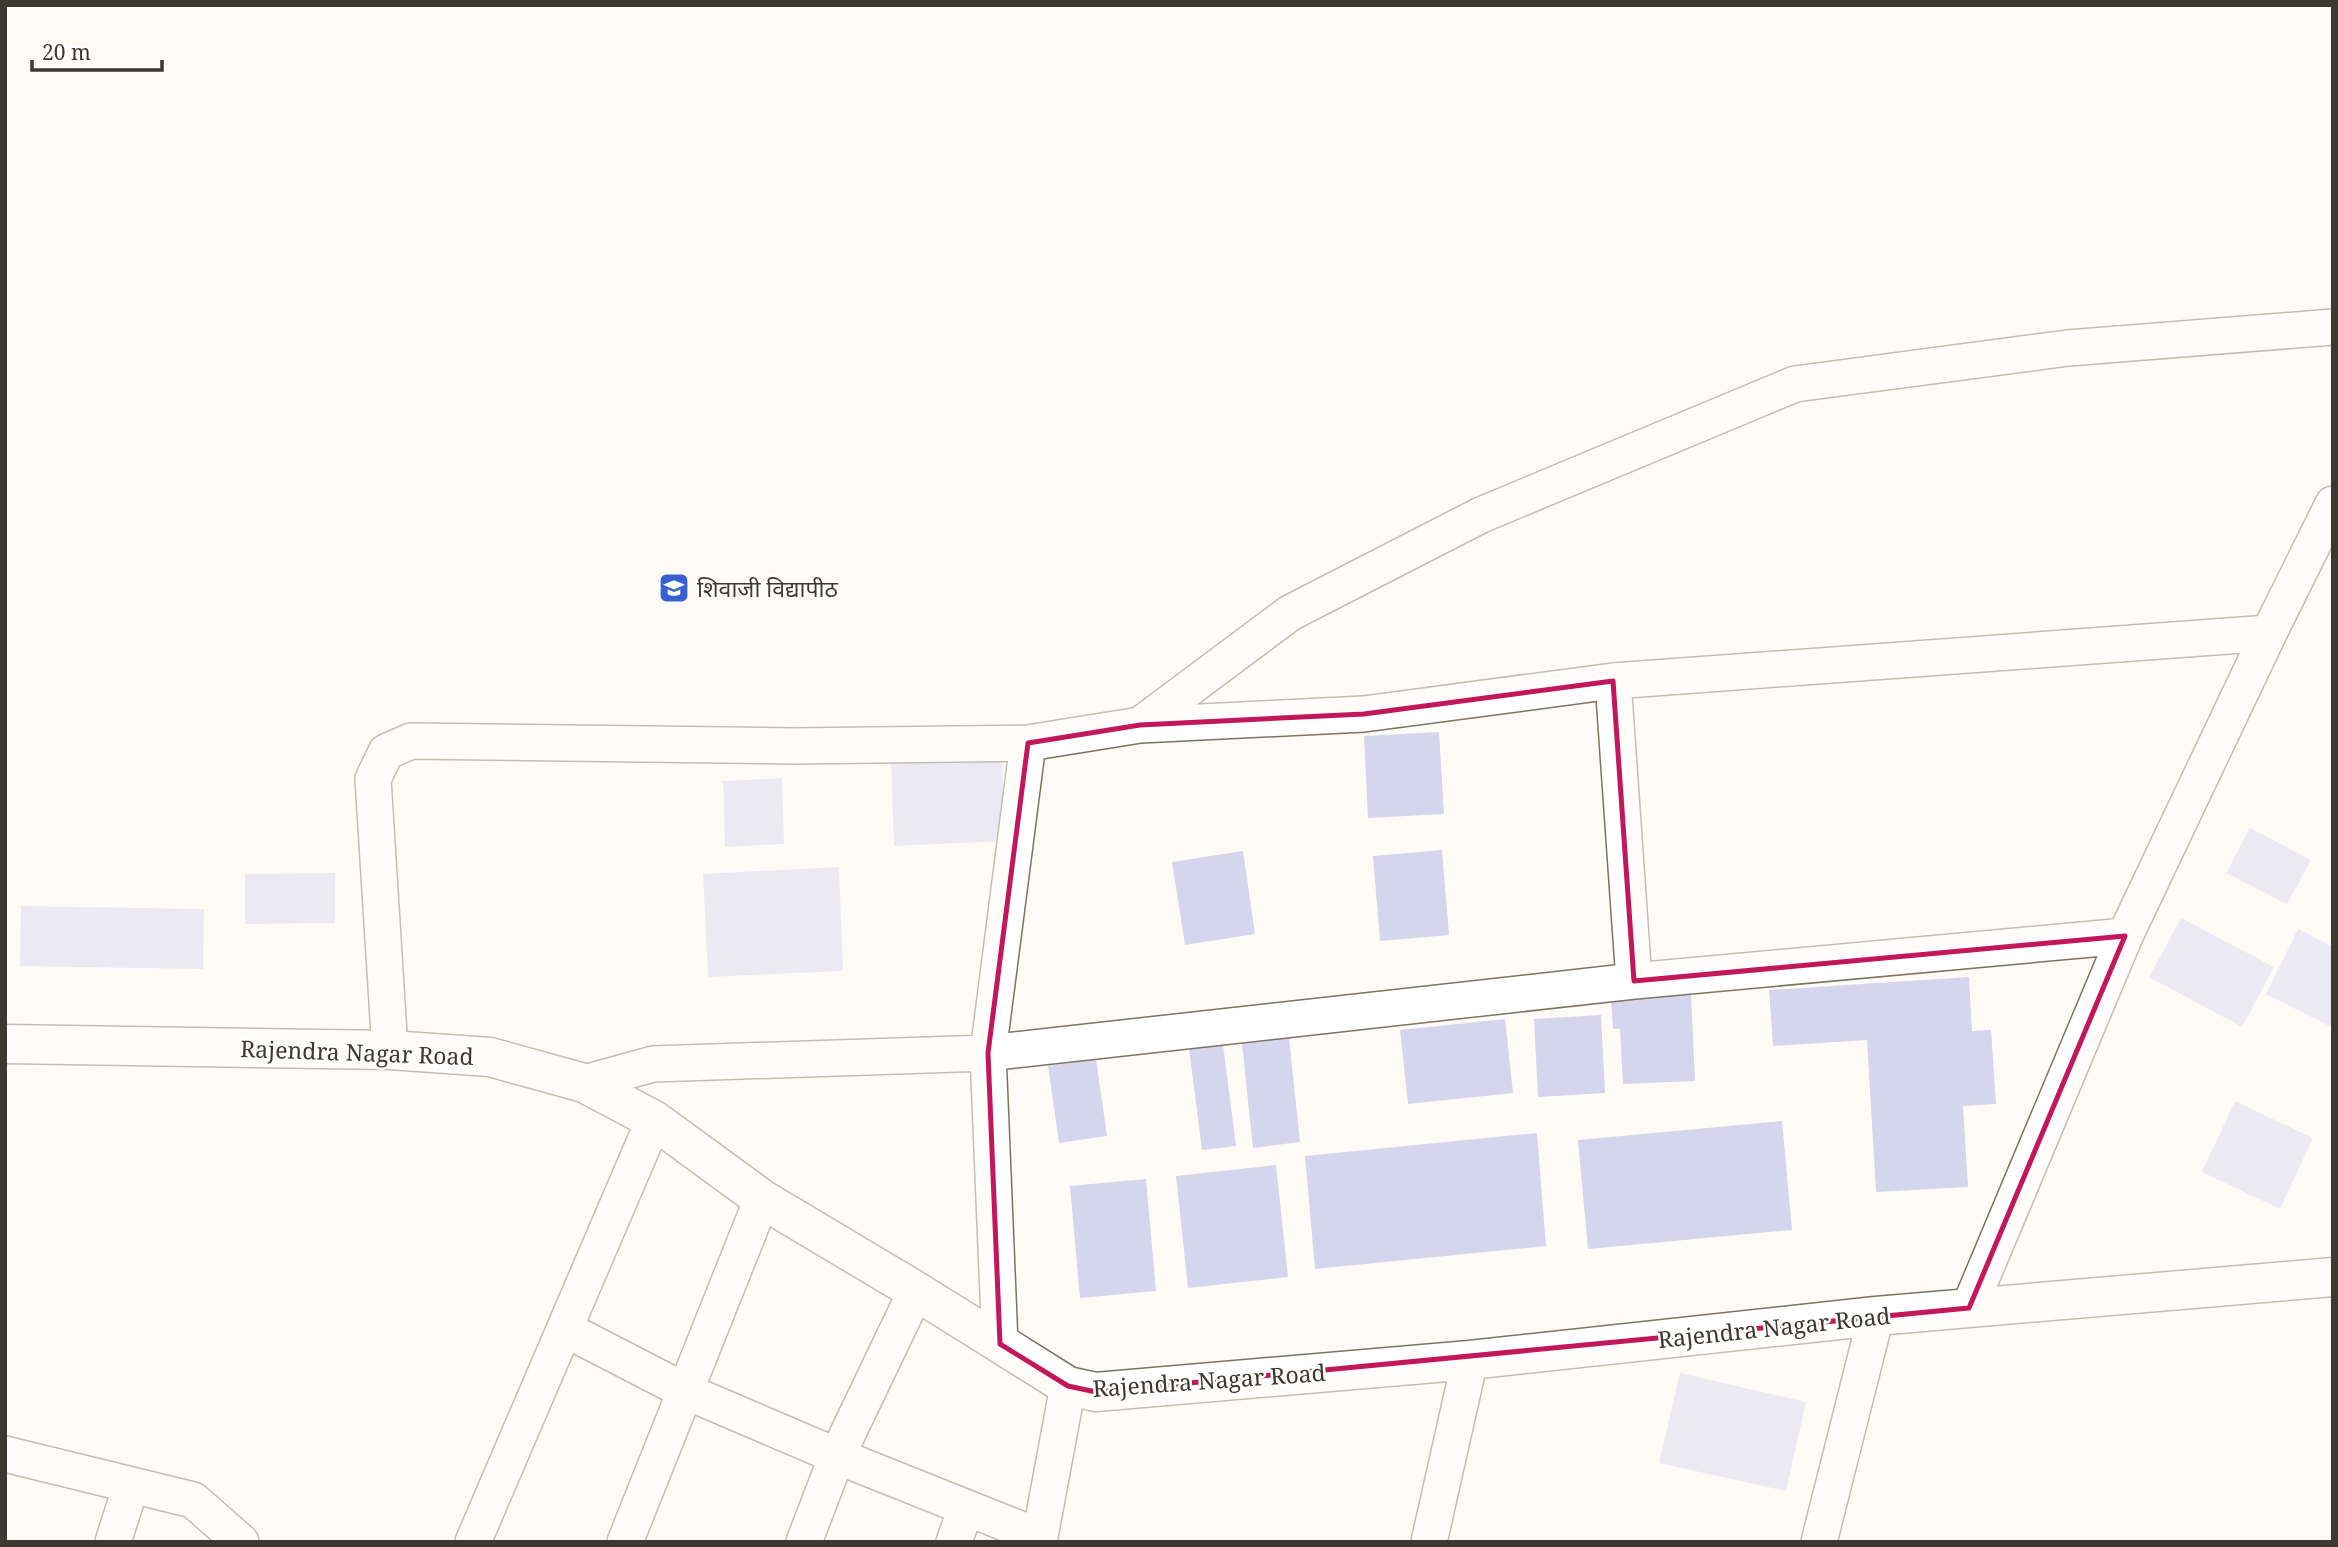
<svg xmlns="http://www.w3.org/2000/svg" width="2338" height="1547" font-family="'Noto Serif','Noto Sans Devanagari',serif">
<rect width="100%" height="100%" fill="#fefbf7"/>
<!-- building -->
<path fill="#d5d5ed" d="M 1439,732 L 1444,814 L 1368,818 L 1364,736 Z
M 1002,757 L 1005,841 L 894,846 L 891,761 Z
M 782,778 L 784,844 L 725,847 L 723,781 Z
M 2250,828 L 2311,860 L 2287,904 L 2226,873 Z
M 1442,850 L 1449,935 L 1380,941 L 1373,856 Z
M 1243,851 L 1255,934 L 1185,945 L 1172,862 Z
M 839,867 L 843,971 L 708,977 L 703,874 Z
M 335,873 L 335,923 L 245,924 L 245,874 Z
M 21,906 L 204,909 L 203,969 L 20,966 Z
M 2181,918 L 2274,967 L 2242,1027 L 2149,977 Z
M 2298,929 L 2333,947 L 2333,1028 L 2266,994 Z
M 1969,977 L 1972,1031 L 1991,1030 L 1996,1104 L 1963,1106 L 1968,1187 L 1876,1192 L 1867,1040 L 1773,1046 L 1769,990 Z
M 1691,992 L 1695,1081 L 1623,1084 L 1620,1029 L 1613,1029 L 1611,997 Z
M 1601,1015 L 1605,1093 L 1538,1097 L 1534,1019 Z
M 1505,1019 L 1513,1093 L 1408,1104 L 1400,1030 Z
M 1288,1028 L 1300,1142 L 1253,1148 L 1241,1034 Z
M 1222,1037 L 1236,1146 L 1202,1150 L 1188,1041 Z
M 1096,1059 L 1107,1136 L 1059,1143 L 1048,1066 Z
M 2235,1101 L 2313,1138 L 2280,1209 L 2202,1172 Z
M 1782,1121 L 1792,1230 L 1588,1249 L 1578,1140 Z
M 1537,1133 L 1546,1246 L 1315,1269 L 1305,1156 Z
M 1276,1165 L 1288,1277 L 1188,1288 L 1176,1176 Z
M 1146,1179 L 1156,1291 L 1080,1298 L 1070,1186 Z
M 1680,1373 L 1806,1402 L 1786,1491 L 1659,1463 Z"/>
<g fill="none" stroke-linecap="round" stroke-linejoin="round">
<!-- minor casing -->
<g stroke="#7d745f" stroke-width="38">
<path id="minor" d="M 1613,681 L 1634,981
M 1140,725 L 1290,613 L 1481,515 L 1795,384 L 2068,348 L 2333,327
M 390,1050 L 373,779 L 386,752 L 411,741 L 793,746 L 1028,743 L 1140,725 L 1364,714 L 1613,681 L 2269,633
M 584,1083 L 653,1064 L 988,1053 L 1634,981 L 2125,936 L 2269,633 L 2333,504
M 1969,1308 L 2125,936
M 565,1329 L 685,1391 L 837,1456 L 1040,1537
M 1000,1344 L 988,1053 L 1028,743
M 5,1454 L 193,1500 L 241,1542
M 113,1542 L 131,1486
M 473,1542 L 654,1120
M 625,1542 L 762,1199
M 804,1542 L 837,1456 L 916,1291
M 954,1542 L 966,1508
M 1039,1542 L 1068,1386
M 1429,1542 L 1470,1360
M 1819,1542 L 1876,1316"/>
</g>
<!-- tertiary casing -->
<g stroke="#7d745f" stroke-width="41">
<path id="tertiary" d="M 5,1044 L 390,1050 L 490,1057 L 584,1083 L 654,1120 L 762,1199 L 916,1291 L 1068,1386 L 1096,1392 L 1470,1360 L 1876,1316 L 2333,1277"/>
</g>
<!-- minor -->
<use href="#minor" stroke="#fff" stroke-width="35"/>
<!-- tertiary -->
<use href="#tertiary" stroke="#fff" stroke-width="38"/>
</g>
<!-- marked area -->
<path d="M0 0H2338V1547H0ZM 1613,681 L 1634,981 L 2125,936 L 1969,1308 L 1096,1392 L 1068,1386 L 1000,1344 L 988,1053 L 1028,743 L 1140,725 L 1364,714 Z" fill="#fefbf7" fill-opacity=".55" fill-rule="evenodd"/>
<path fill="none" stroke="#c2185b" stroke-width="5" stroke-linejoin="round" d="M 1613,681 L 1634,981 L 2125,936 L 1969,1308 L 1096,1392 L 1068,1386 L 1000,1344 L 988,1053 L 1028,743 L 1140,725 L 1364,714 Z"/>
<!-- icons -->
<defs>
<g id="university-square" transform="scale(1.575)"><rect x="-9" y="-9" width="18" height="18" rx="4" fill="#3761d1" stroke="#fff"/><path d="M0-5L7-2L0 1L-7-2ZM-4 1L0 2.5L4 1V4Q0 6-4 4Z" fill="#fff"/></g>
</defs>
<g fill-rule="evenodd">
<use href="#university-square" x="674" y="588"/>
</g>
<g text-anchor="middle" dominant-baseline="central" stroke-width="5" stroke-linejoin="round" paint-order="stroke">
<!-- poi labels -->
<g font-size="23" fill="#3d3930" stroke="#fff" text-anchor="start">
<text x="697" y="588">शिवाजी विद्यापीठ</text>
</g>
<!-- street labels -->
<g font-size="23" fill="#3d3930" stroke="#fff">
<text transform="translate(357 1052) rotate(2)">Rajendra Nagar Road</text>
<text transform="translate(1774 1327) rotate(-6)">Rajendra Nagar Road</text>
<text transform="translate(1209 1380) rotate(-4)">Rajendra Nagar Road</text>
</g>
</g>
<!-- border -->
<rect width="2338" height="1547" fill="none" stroke="#3d3930" stroke-width="14"/>
<!-- scale -->
<path d="M32 60v10h130v-10" fill="none" stroke="#3d3930" stroke-width="3.5"/>
<text x="42" y="60" font-size="21" fill="#3d3930" stroke="#ffffff" stroke-width="5" paint-order="stroke">20 m</text>
</svg>
